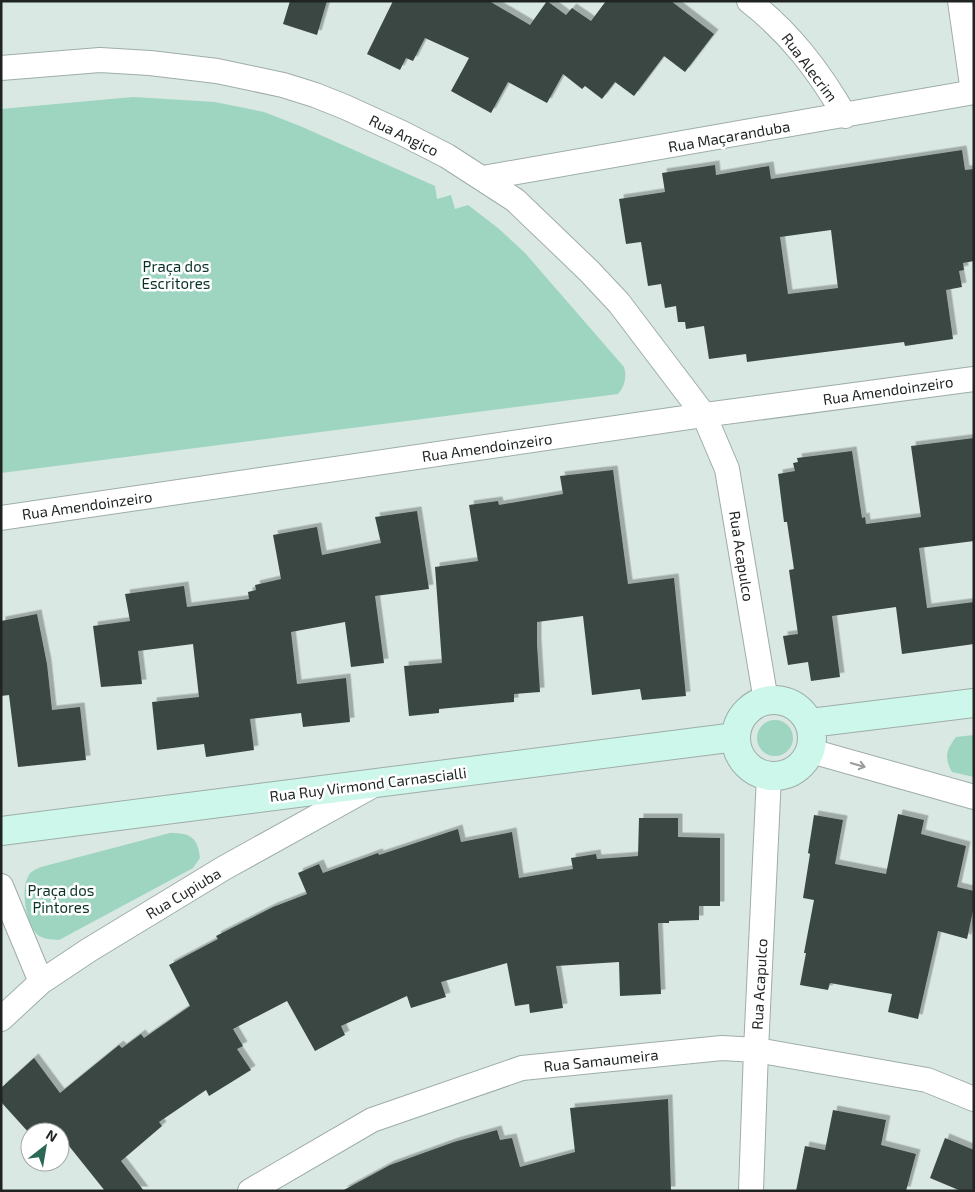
<svg xmlns="http://www.w3.org/2000/svg" width="975" height="1192" font-family="'Exo 2',sans-serif">
<defs>
<filter id="shadow"><feDropShadow dx="4.5" dy="-4.5" stdDeviation="0" flood-color="#0004"/></filter>
</defs>
<rect width="100%" height="100%" fill="#d9e8e2"/>
<!-- green -->
<path fill="#9dd5c1" d="M 133,97 L 215,102 L 264,112 L 300,126 L 435,186 L 437,199 L 451,195 L 455,209 L 468,205 L 498,228 L 525,253 L 624,367 C 627,377 625,386 618,394 L 1,473 L 1,109 Z
M757 738a18 18 0 1 1 36 0a18 18 0 1 1-36 0Z
M 974,735 L 974,777 L 952,772 C 944,758 946,750 956,737 Z
M 170,833 C 190,833 198,837 200,858 L 193,868 L 59,940 C 51,939 43,940 37,934 C 26,925 20,887 29,875 C 31,871 37,869 41,867 Z"/>
<!-- building -->
<path fill="#3b4743" fill-rule="evenodd" filter="url(#shadow)" d="M 290,1 L 327,1 L 317,35 L 283,24 Z
M 393,1 L 489,1 L 530,25 L 547,1 L 566,15 L 572,8 L 591,21 L 606,1 L 671,1 L 714,34 L 685,72 L 664,56 L 634,96 L 615,82 L 602,99 L 585,86 L 582,89 L 563,74 L 547,103 L 508,82 L 491,113 L 451,91 L 469,58 L 425,38 L 413,61 L 406,58 L 400,70 L 367,54 Z
M 962,150 L 965,170 L 974,169 L 974,261 L 963,263 L 964,270 L 959,271 L 962,287 L 946,290 L 953,339 L 905,346 L 904,342 L 747,362 L 746,354 L 709,359 L 704,326 L 686,329 L 685,322 L 678,322 L 676,306 L 665,308 L 661,284 L 648,286 L 641,242 L 626,244 L 619,199 L 665,192 L 662,173 L 715,165 L 716,175 L 769,166 L 771,179 ZM 831,230 L 838,288 L 788,294 L 780,237 Z
M 974,438 L 974,541 L 919,548 L 927,608 L 974,602 L 974,644 L 902,654 L 896,607 L 832,616 L 840,677 L 811,681 L 808,662 L 788,665 L 783,636 L 798,634 L 789,570 L 794,569 L 787,522 L 784,522 L 778,474 L 795,471 L 793,463 L 798,462 L 797,458 L 852,451 L 862,518 L 865,517 L 866,524 L 921,517 L 911,446 Z
M 613,470 L 628,584 L 674,578 L 686,696 L 642,700 L 640,689 L 592,695 L 583,616 L 537,622 L 537,644 L 540,692 L 514,694 L 514,702 L 439,709 L 439,713 L 409,716 L 404,666 L 442,663 L 435,567 L 478,561 L 469,505 L 498,501 L 499,505 L 563,494 L 560,476 Z
M 417,511 L 429,589 L 375,596 L 384,663 L 351,667 L 345,622 L 291,632 L 297,684 L 346,678 L 350,722 L 303,727 L 301,713 L 250,719 L 254,750 L 206,757 L 204,744 L 157,750 L 152,702 L 199,697 L 193,644 L 138,651 L 142,684 L 101,687 L 93,626 L 130,621 L 125,594 L 184,586 L 187,607 L 249,599 L 248,592 L 256,590 L 255,585 L 281,579 L 273,535 L 317,527 L 322,555 L 381,543 L 375,517 Z
M 37,614 L 47,664 L 52,710 L 80,707 L 86,760 L 18,767 L 9,695 L 1,696 L 1,621 Z
M 898,814 L 924,820 L 921,834 L 966,846 L 957,887 L 974,891 L 974,906 L 967,939 L 938,931 L 918,1019 L 888,1012 L 892,994 L 830,983 L 828,990 L 800,985 L 806,953 L 804,953 L 814,900 L 803,898 L 810,854 L 808,853 L 814,815 L 843,820 L 835,864 L 886,874 Z
M 639,818 L 678,818 L 678,837 L 720,838 L 720,906 L 699,906 L 699,920 L 669,921 L 669,923 L 658,923 L 661,994 L 620,996 L 619,962 L 556,966 L 563,1008 L 530,1013 L 529,1004 L 515,1006 L 507,963 L 441,982 L 446,997 L 411,1008 L 407,996 L 341,1026 L 345,1035 L 315,1051 L 287,1001 L 233,1029 L 243,1046 L 237,1049 L 251,1070 L 209,1096 L 206,1090 L 159,1122 L 162,1126 L 121,1161 L 144,1191 L 105,1191 L 69,1146 L 60,1154 L 60,1132 L 30,1132 L 30,1134 L 1,1102 L 1,1088 L 34,1058 L 60,1093 L 119,1045 L 122,1048 L 141,1034 L 144,1038 L 190,1006 L 169,965 L 218,939 L 216,936 L 273,907 L 307,894 L 298,873 L 319,864 L 323,873 L 378,853 L 379,855 L 458,829 L 461,842 L 512,832 L 519,878 L 573,869 L 571,858 L 596,854 L 597,859 L 638,856 Z
M 668,1099 L 671,1191 L 342,1191 L 390,1165 L 454,1142 L 497,1130 L 500,1140 L 512,1138 L 520,1167 L 575,1152 L 570,1108 Z
M 833,1110 L 886,1120 L 881,1145 L 916,1154 L 906,1191 L 796,1191 L 805,1146 L 825,1150 Z
M 945,1138 L 974,1150 L 974,1191 L 961,1191 L 930,1178 Z"/>
<g fill="none" stroke-linecap="round" stroke-linejoin="round">
<!-- street casing -->
<g stroke="#9eada7" stroke-width="26">
<path id="street" d="M 749,1 C 790,33 819,71 845,116
M 960,1 L 973,92
M 1,68 L 100,60 L 150,63 L 217,71 L 283,85 L 315,95 L 345,107 L 402,133 L 447,156 L 515,200 L 589,271 L 619,303 L 704,415 L 727,469 L 766,701
M 483,178 L 974,92
M 1,518 L 704,415 L 974,379
M 811,751 L 974,797
M 1,886 L 41,982
M 1,1019 L 41,982 L 89,950 L 224,868 L 374,785
M 250,1191 L 372,1120 L 522,1068 L 722,1048 L 756,1050 L 927,1080 L 974,1099
M 751,1191 L 756,1050 L 769,776"/>
</g>
<!-- secondary casing -->
<g stroke="#9eada7" stroke-width="30">
<path id="secondary" d="M736 738a38 38 0 1 1 76 0a38 38 0 1 1-76 0Z
M 810,723 L 974,703
M 1,831 L 736,737"/>
</g>
<!-- street -->
<use href="#street" stroke="#fff" stroke-width="24"/>
<!-- secondary -->
<use href="#secondary" stroke="#cdf7eb" stroke-width="28"/>
</g>
<!-- one-way arrows -->
<defs><path id="oneway-shaft" d="M-6 0H5M1.5-3L5.5 0L1.5 3" fill="none" stroke-width="1.6" stroke-linecap="round" stroke-linejoin="round" transform="scale(1.25)"/></defs>
<use stroke="#9a9c9c" href="#oneway-shaft" transform="translate(858 765) rotate(16)"/>
<g text-anchor="middle" dominant-baseline="central" stroke-width="5" stroke-linejoin="round" paint-order="stroke">
<!-- street labels -->
<g font-size="15" fill="#1f2422" stroke="#fff">
<text transform="translate(810 67) rotate(53)">Rua Alecrim</text>
<text transform="translate(404 135) rotate(26)">Rua Angico</text>
<text transform="translate(729 136) rotate(-10)">Rua Maçaranduba</text>
<text transform="translate(888 390) rotate(-8)">Rua Amendoinzeiro</text>
<text transform="translate(487 447) rotate(-8)">Rua Amendoinzeiro</text>
<text transform="translate(87 505) rotate(-8)">Rua Amendoinzeiro</text>
<text transform="translate(742 556) rotate(81)">Rua Acapulco</text>
<text transform="translate(368 784) rotate(-7)">Rua Ruy Virmond Carnascialli</text>
<text transform="translate(183 893) rotate(-31)">Rua Cupiuba</text>
<text transform="translate(759 984) rotate(-87)">Rua Acapulco</text>
<text transform="translate(601 1060) rotate(-6)">Rua Samaumeira</text>
</g>
<!-- park labels -->
<g font-size="15" fill="#093227" stroke="#fff">
<text x="176" y="266">Praça dos<tspan x="176" dy="17">Escritores</tspan></text>
<text x="61" y="890">Praça dos<tspan x="61" dy="17">Pintores</tspan></text>
</g>
</g>
<!-- border -->
<rect width="975" height="1192" fill="none" stroke="#1f2422" stroke-width="5"/>
<!-- north arrow -->
<g transform="translate(45 1147) rotate(31)"><circle r="24" fill="#ffffff" stroke="#a5a7a7"/>
<path d="M0-4L9 19L0 12L-9 19Z" fill="#2b6956"/>
<text y="-8" font-size="14" font-weight="bold" text-anchor="middle" fill="#1f2422">N</text>
</g>
</svg>
